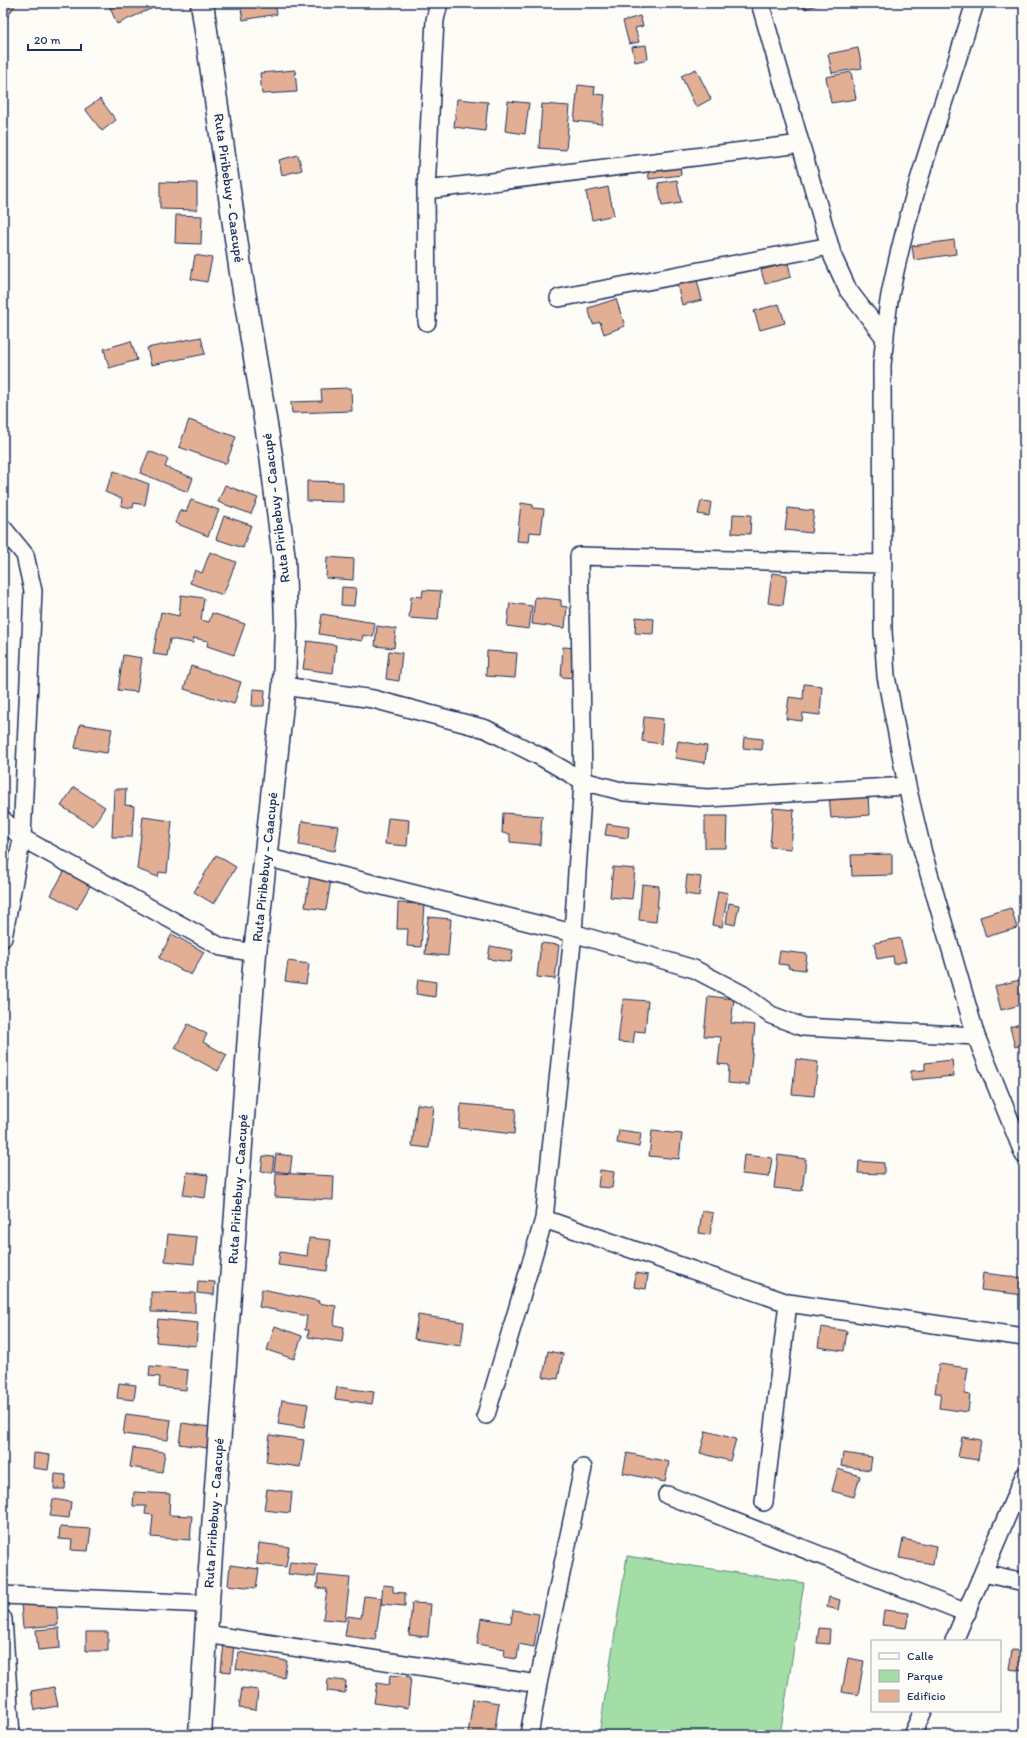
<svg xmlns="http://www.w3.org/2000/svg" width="1027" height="1738" font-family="Itim,sans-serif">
<rect width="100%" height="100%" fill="#fdfcf7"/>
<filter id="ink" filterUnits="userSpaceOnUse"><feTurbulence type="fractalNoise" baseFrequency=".025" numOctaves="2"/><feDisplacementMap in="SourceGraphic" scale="8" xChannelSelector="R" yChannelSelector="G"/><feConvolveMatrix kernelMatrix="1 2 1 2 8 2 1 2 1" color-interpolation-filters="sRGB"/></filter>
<g filter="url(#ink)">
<!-- green -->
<path fill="#a2dea5" stroke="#5e8682" d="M 627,1556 L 804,1583 L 780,1735 L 599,1735 Z"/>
<!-- building -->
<path fill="#e2af95" stroke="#1b2f5e" d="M 3,3 L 16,4 L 3,23 Z
M 108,3 L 164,3 L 117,24 Z
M 240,3 L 275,3 L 277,14 L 243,20 Z
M 802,3 L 820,3 L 820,4 L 804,9 Z
M 640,16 L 643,26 L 635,28 L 639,42 L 629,44 L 623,21 Z
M 646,45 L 648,59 L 635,62 L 632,47 Z
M 858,48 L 862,68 L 832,73 L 828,54 Z
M 696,69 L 711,99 L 696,107 L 681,76 Z
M 295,70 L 297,92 L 262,94 L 260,73 Z
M 851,72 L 856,99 L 831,103 L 826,77 Z
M 578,85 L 595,87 L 594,94 L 605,95 L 602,124 L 574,121 Z
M 100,99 L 116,120 L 102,131 L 85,109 Z
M 457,99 L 488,102 L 485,131 L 454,127 Z
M 508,101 L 529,103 L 525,134 L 505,131 Z
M 542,104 L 570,106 L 566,150 L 539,148 Z
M 298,155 L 302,170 L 282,175 L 279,160 Z
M 680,164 L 681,175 L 649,179 L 648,168 Z
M 677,180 L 681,203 L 662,206 L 658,183 Z
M 160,182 L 197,183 L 197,210 L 160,209 Z
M 608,187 L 614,215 L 592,220 L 586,192 Z
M 176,215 L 202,216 L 201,244 L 175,243 Z
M 954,240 L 956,254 L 914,260 L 912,246 Z
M 195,255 L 212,258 L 207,282 L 191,279 Z
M 788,263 L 791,277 L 765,284 L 761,270 Z
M 697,280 L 702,300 L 682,305 L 677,284 Z
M 616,299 L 625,326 L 604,334 L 600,322 L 593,324 L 588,308 Z
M 779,304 L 785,323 L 760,330 L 754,311 Z
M 201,337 L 205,354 L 151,365 L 147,348 Z
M 131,341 L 137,360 L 109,368 L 104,349 Z
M 351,388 L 352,411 L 292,413 L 291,402 L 322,401 L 321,389 Z
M 189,420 L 236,437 L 226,464 L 179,447 Z
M 149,451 L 168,459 L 165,467 L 193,478 L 188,492 L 140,473 Z
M 114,471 L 149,484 L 145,505 L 134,503 L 133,508 L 121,506 L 122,499 L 105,492 Z
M 307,481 L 343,482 L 343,502 L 307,501 Z
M 225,485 L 258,498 L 251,514 L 218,502 Z
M 191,500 L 219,510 L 208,536 L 175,523 L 180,510 L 186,512 Z
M 701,501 L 711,502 L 709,516 L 698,514 Z
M 521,503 L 533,505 L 533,508 L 544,509 L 541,533 L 530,532 L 529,542 L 517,541 Z
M 788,508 L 814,511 L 811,533 L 785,530 Z
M 733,514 L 751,515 L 750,534 L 732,533 Z
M 224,516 L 251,525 L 243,548 L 216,539 Z
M 210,552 L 236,562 L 223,595 L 190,583 L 195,570 L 202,573 Z
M 327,557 L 354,559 L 353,580 L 326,578 Z
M 772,573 L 787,575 L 783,605 L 768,603 Z
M 342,587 L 356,588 L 354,606 L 341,605 Z
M 423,590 L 441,591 L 438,620 L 409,618 L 411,596 L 422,597 Z
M 181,595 L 204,598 L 201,620 L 209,622 L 212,613 L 245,624 L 234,655 L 207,646 L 208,641 L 194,638 L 193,643 L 170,639 L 167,656 L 153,654 L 161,612 L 179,616 Z
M 535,597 L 561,600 L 561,606 L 567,607 L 565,628 L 532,624 Z
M 510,603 L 532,606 L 529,629 L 507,626 Z
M 322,614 L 375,623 L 373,637 L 363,635 L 362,641 L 319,634 Z
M 636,617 L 654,619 L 653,634 L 635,633 Z
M 377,626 L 396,629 L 394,648 L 375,646 Z
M 307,641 L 336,645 L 333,673 L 303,669 Z
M 563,647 L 577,648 L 575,678 L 561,677 Z
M 389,651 L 402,653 L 399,681 L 386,679 Z
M 487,651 L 517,653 L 515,678 L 486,676 Z
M 123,655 L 142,658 L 137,692 L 118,690 Z
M 191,666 L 241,682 L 234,704 L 184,689 Z
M 804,684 L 822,686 L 820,715 L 803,713 L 802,721 L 786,719 L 789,697 L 803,699 Z
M 253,689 L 265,690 L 264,706 L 252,706 Z
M 644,717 L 663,719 L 661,744 L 642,741 Z
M 80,724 L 112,729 L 107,753 L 75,748 Z
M 744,737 L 763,739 L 762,750 L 743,748 Z
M 678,741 L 707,746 L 705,763 L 675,758 Z
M 74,787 L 105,807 L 93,826 L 61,806 Z
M 114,789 L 126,789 L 125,805 L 134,806 L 132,837 L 112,837 Z
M 868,791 L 869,815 L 831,818 L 829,795 Z
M 773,808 L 794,810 L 791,849 L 770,847 Z
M 503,813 L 542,816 L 540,845 L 510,842 L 510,834 L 502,833 Z
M 705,816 L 727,816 L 726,848 L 705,848 Z
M 143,817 L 172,821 L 167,873 L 159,872 L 158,877 L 137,869 Z
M 388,818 L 409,820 L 407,846 L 385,844 Z
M 302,821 L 339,826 L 335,851 L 299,845 Z
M 607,824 L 629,827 L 628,838 L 605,835 Z
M 892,854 L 892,875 L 852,876 L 851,855 Z
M 216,855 L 236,867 L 214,904 L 194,892 Z
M 613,867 L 635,869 L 632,899 L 610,897 Z
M 65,870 L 91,884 L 77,909 L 51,895 Z
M 311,870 L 332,874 L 326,910 L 305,907 Z
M 687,875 L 701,877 L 699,896 L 685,894 Z
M 642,884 L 659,886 L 656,922 L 639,920 Z
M 718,891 L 728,893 L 722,927 L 712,925 Z
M 398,903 L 424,904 L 421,947 L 407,946 L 408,929 L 397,929 Z
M 729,903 L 739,905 L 735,925 L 726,923 Z
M 1011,908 L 1017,928 L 986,937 L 980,917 Z
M 428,917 L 451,919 L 448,956 L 425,954 Z
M 172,934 L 204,952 L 191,975 L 159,958 Z
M 900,938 L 906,961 L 894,964 L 893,956 L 877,959 L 874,943 Z
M 541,943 L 559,945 L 555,979 L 537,977 Z
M 490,946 L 513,950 L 511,962 L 488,959 Z
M 780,951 L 807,954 L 805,970 L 788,968 L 789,965 L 778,964 Z
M 288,961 L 309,964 L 306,984 L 285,981 Z
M 418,979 L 436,982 L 435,997 L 416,994 Z
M 1024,979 L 1024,1004 L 1001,1010 L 995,986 Z
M 708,996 L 734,999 L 731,1023 L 755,1025 L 749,1085 L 728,1083 L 729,1065 L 718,1064 L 721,1037 L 704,1036 Z
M 623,999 L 648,1001 L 645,1032 L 635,1031 L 633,1043 L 618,1042 Z
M 1024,1023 L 1024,1044 L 1015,1047 L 1010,1027 Z
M 188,1024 L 207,1034 L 203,1042 L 227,1055 L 218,1071 L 175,1048 Z
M 796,1059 L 818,1062 L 814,1096 L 792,1094 Z
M 952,1060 L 954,1076 L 911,1080 L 911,1071 L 925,1070 L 925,1063 Z
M 417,1104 L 434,1106 L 429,1148 L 412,1146 Z
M 461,1104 L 516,1109 L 514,1134 L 459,1128 Z
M 619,1130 L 641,1133 L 639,1147 L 617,1143 Z
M 652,1131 L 682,1134 L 679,1159 L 649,1156 Z
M 276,1154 L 292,1156 L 290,1173 L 274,1171 Z
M 744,1155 L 772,1158 L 769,1177 L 742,1174 Z
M 778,1155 L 806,1159 L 802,1191 L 774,1188 Z
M 263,1156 L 274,1157 L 272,1173 L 261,1171 Z
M 859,1161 L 884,1163 L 884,1174 L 858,1173 Z
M 600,1170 L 614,1172 L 612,1188 L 598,1187 Z
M 187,1172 L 208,1175 L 205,1198 L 183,1195 Z
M 276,1173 L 334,1176 L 333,1200 L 275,1197 Z
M 702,1211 L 713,1213 L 710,1235 L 699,1233 Z
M 168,1234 L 197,1237 L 194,1264 L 165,1261 Z
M 309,1238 L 331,1240 L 327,1271 L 278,1265 L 280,1252 L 307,1256 Z
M 636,1273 L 648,1275 L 646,1289 L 634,1287 Z
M 983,1273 L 1024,1278 L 1024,1295 L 981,1290 Z
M 198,1281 L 215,1282 L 214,1295 L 197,1293 Z
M 262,1289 L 319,1301 L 318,1303 L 336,1306 L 334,1325 L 344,1327 L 342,1342 L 308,1337 L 309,1330 L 305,1330 L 307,1316 L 259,1307 Z
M 151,1292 L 195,1293 L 195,1313 L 151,1312 Z
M 418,1315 L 464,1322 L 461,1346 L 414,1339 Z
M 158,1319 L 198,1323 L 196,1346 L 156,1342 Z
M 275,1326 L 302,1336 L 294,1359 L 267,1350 Z
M 821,1327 L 847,1331 L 844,1351 L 818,1347 Z
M 548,1351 L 563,1354 L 558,1379 L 543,1377 Z
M 939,1364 L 968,1368 L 964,1394 L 970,1395 L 968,1412 L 939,1408 L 941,1393 L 935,1393 Z
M 150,1366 L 188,1370 L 186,1390 L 159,1387 L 160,1377 L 149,1376 Z
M 119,1383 L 136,1385 L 134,1400 L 117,1398 Z
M 337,1387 L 374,1392 L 372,1404 L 335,1399 Z
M 282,1400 L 308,1404 L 304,1428 L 278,1424 Z
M 126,1414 L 171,1420 L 168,1440 L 123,1434 Z
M 182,1423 L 210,1427 L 207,1448 L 179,1444 Z
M 706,1431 L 736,1439 L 730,1461 L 700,1453 Z
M 270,1435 L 304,1440 L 300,1467 L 266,1462 Z
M 962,1437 L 981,1440 L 978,1460 L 958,1457 Z
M 133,1448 L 165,1452 L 162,1472 L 130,1467 Z
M 34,1453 L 50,1455 L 48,1470 L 33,1468 Z
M 627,1453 L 669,1462 L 665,1482 L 623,1473 Z
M 843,1453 L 872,1457 L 870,1470 L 841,1466 Z
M 838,1469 L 860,1476 L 854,1497 L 832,1491 Z
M 55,1474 L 66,1475 L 65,1489 L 54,1489 Z
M 267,1489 L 292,1492 L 290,1513 L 264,1510 Z
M 134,1492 L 170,1494 L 169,1515 L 192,1516 L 190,1540 L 151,1537 L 153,1515 L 145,1514 L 146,1506 L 133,1506 Z
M 53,1499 L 71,1502 L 69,1518 L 50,1516 Z
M 60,1527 L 91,1529 L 88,1551 L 71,1550 L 72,1540 L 59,1539 Z
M 903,1539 L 936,1546 L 933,1564 L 899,1558 Z
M 259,1543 L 289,1547 L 286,1567 L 257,1564 Z
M 290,1562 L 317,1565 L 315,1577 L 288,1574 Z
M 230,1565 L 259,1569 L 256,1588 L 228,1585 Z
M 318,1575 L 350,1578 L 345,1621 L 323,1619 L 327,1589 L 317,1588 Z
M 383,1585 L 393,1586 L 393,1592 L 405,1593 L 405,1606 L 381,1604 Z
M 364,1596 L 382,1598 L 375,1640 L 345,1636 L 348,1616 L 361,1618 Z
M 829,1597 L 840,1600 L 838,1610 L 827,1607 Z
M 56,1600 L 58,1625 L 23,1628 L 21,1603 Z
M 412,1603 L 431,1604 L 428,1637 L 409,1635 Z
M 513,1610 L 539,1614 L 534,1647 L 519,1644 L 517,1659 L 504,1657 L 505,1649 L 477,1644 L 481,1618 L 511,1623 Z
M 884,1610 L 909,1613 L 906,1628 L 882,1625 Z
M 59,1628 L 60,1648 L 38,1650 L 36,1630 Z
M 819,1628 L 830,1629 L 829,1644 L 817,1643 Z
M 86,1632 L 108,1632 L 108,1651 L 86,1651 Z
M 224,1643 L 234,1644 L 231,1672 L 221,1671 Z
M 1012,1650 L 1024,1651 L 1024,1671 L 1009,1669 Z
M 239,1652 L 287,1661 L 284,1678 L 236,1669 Z
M 848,1658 L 864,1661 L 858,1695 L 842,1692 Z
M 390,1675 L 411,1677 L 408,1708 L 374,1703 L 377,1683 L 389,1685 Z
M 328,1679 L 346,1681 L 345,1693 L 327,1691 Z
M 54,1687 L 58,1706 L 35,1710 L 31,1691 Z
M 242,1688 L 258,1690 L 256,1710 L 239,1708 Z
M 473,1699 L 499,1703 L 494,1735 L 468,1734 Z"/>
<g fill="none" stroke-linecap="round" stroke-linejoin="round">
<!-- street casing -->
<g stroke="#1b2f5e" stroke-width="20">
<path id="street" d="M 760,3 L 833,257 L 848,290 L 885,338
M 975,3 C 946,98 911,192 891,290 C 886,314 885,340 882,365 L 883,631 L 886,676 L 907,786 L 923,853 L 976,1036 L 1024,1155
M 426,190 L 801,144
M 559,298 L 830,246
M 427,322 L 426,190 L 435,20 L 439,3
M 3,528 L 25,555 L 33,591 L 22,838 L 3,938
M 284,686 L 373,699 L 486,729 L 543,758 L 583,781 L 625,792 L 708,798 L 907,786
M 3,820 L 22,838 L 221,947 L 255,953
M 265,857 L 573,933 L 694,969 L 742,994 L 771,1015 L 803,1027 L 976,1036
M 544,1219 L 788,1303 L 1024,1337
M 486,1415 L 544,1219 L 573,933 L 583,781 L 579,556 L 883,564
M 667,1495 L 967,1613
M 764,1502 L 788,1303
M 983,1573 L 1024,1582
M 3,1595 L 208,1604
M 3,1619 L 11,1735
M 206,1634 L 538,1684
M 954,1641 L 1024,1476
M 529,1735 L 538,1684 L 583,1468
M 912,1735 L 923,1711"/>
</g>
<!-- secondary casing -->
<g stroke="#1b2f5e" stroke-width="25">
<path id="secondary" d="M 200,1735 L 210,1569 L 255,953 L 284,686 L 286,625 L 284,559 L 271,455 L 241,273 L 202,3"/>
</g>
<!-- street -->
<use href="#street" stroke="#fdfcf7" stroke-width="17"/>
<!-- secondary -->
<use href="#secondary" stroke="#fdfcf7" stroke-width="22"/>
</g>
</g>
<g text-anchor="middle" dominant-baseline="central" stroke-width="4" stroke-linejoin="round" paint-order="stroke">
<!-- street labels -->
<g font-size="14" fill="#1b2f5e" stroke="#fdfcf7">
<text transform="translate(229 188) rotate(82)">Ruta Piribebuy - Caacupé</text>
<text transform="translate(276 508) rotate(-97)">Ruta Piribebuy - Caacupé</text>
<text transform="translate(265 867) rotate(-84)">Ruta Piribebuy - Caacupé</text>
<text transform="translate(238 1189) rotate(-86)">Ruta Piribebuy - Caacupé</text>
<text transform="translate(214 1513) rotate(-86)">Ruta Piribebuy - Caacupé</text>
</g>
</g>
<!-- margin -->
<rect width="1027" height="1738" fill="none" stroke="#fdfcf7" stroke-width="16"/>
<rect x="8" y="8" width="1011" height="1722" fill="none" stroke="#1b2f5e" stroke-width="1.5" filter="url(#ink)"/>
<!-- legend -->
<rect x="871" y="1640" width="130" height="72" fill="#fdfcf7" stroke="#a3aaba"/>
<rect x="879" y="1653" width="20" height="6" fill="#fdfcf7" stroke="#a3aaba"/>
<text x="907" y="1660" font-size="12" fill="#1b2f5e">Calle</text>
<rect x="879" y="1670" width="20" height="12" fill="#a2dea5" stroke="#a3aaba"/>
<text x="907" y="1680" font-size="12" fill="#1b2f5e">Parque</text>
<rect x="879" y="1690" width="20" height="12" fill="#e2af95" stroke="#a3aaba"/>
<text x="907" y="1700" font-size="12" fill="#1b2f5e">Edificio</text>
<!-- scale -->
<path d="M28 44v6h53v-6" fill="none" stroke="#1b2f5e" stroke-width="2"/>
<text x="34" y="44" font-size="12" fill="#1b2f5e" stroke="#fdfcf7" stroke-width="3" paint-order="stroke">20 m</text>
</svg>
